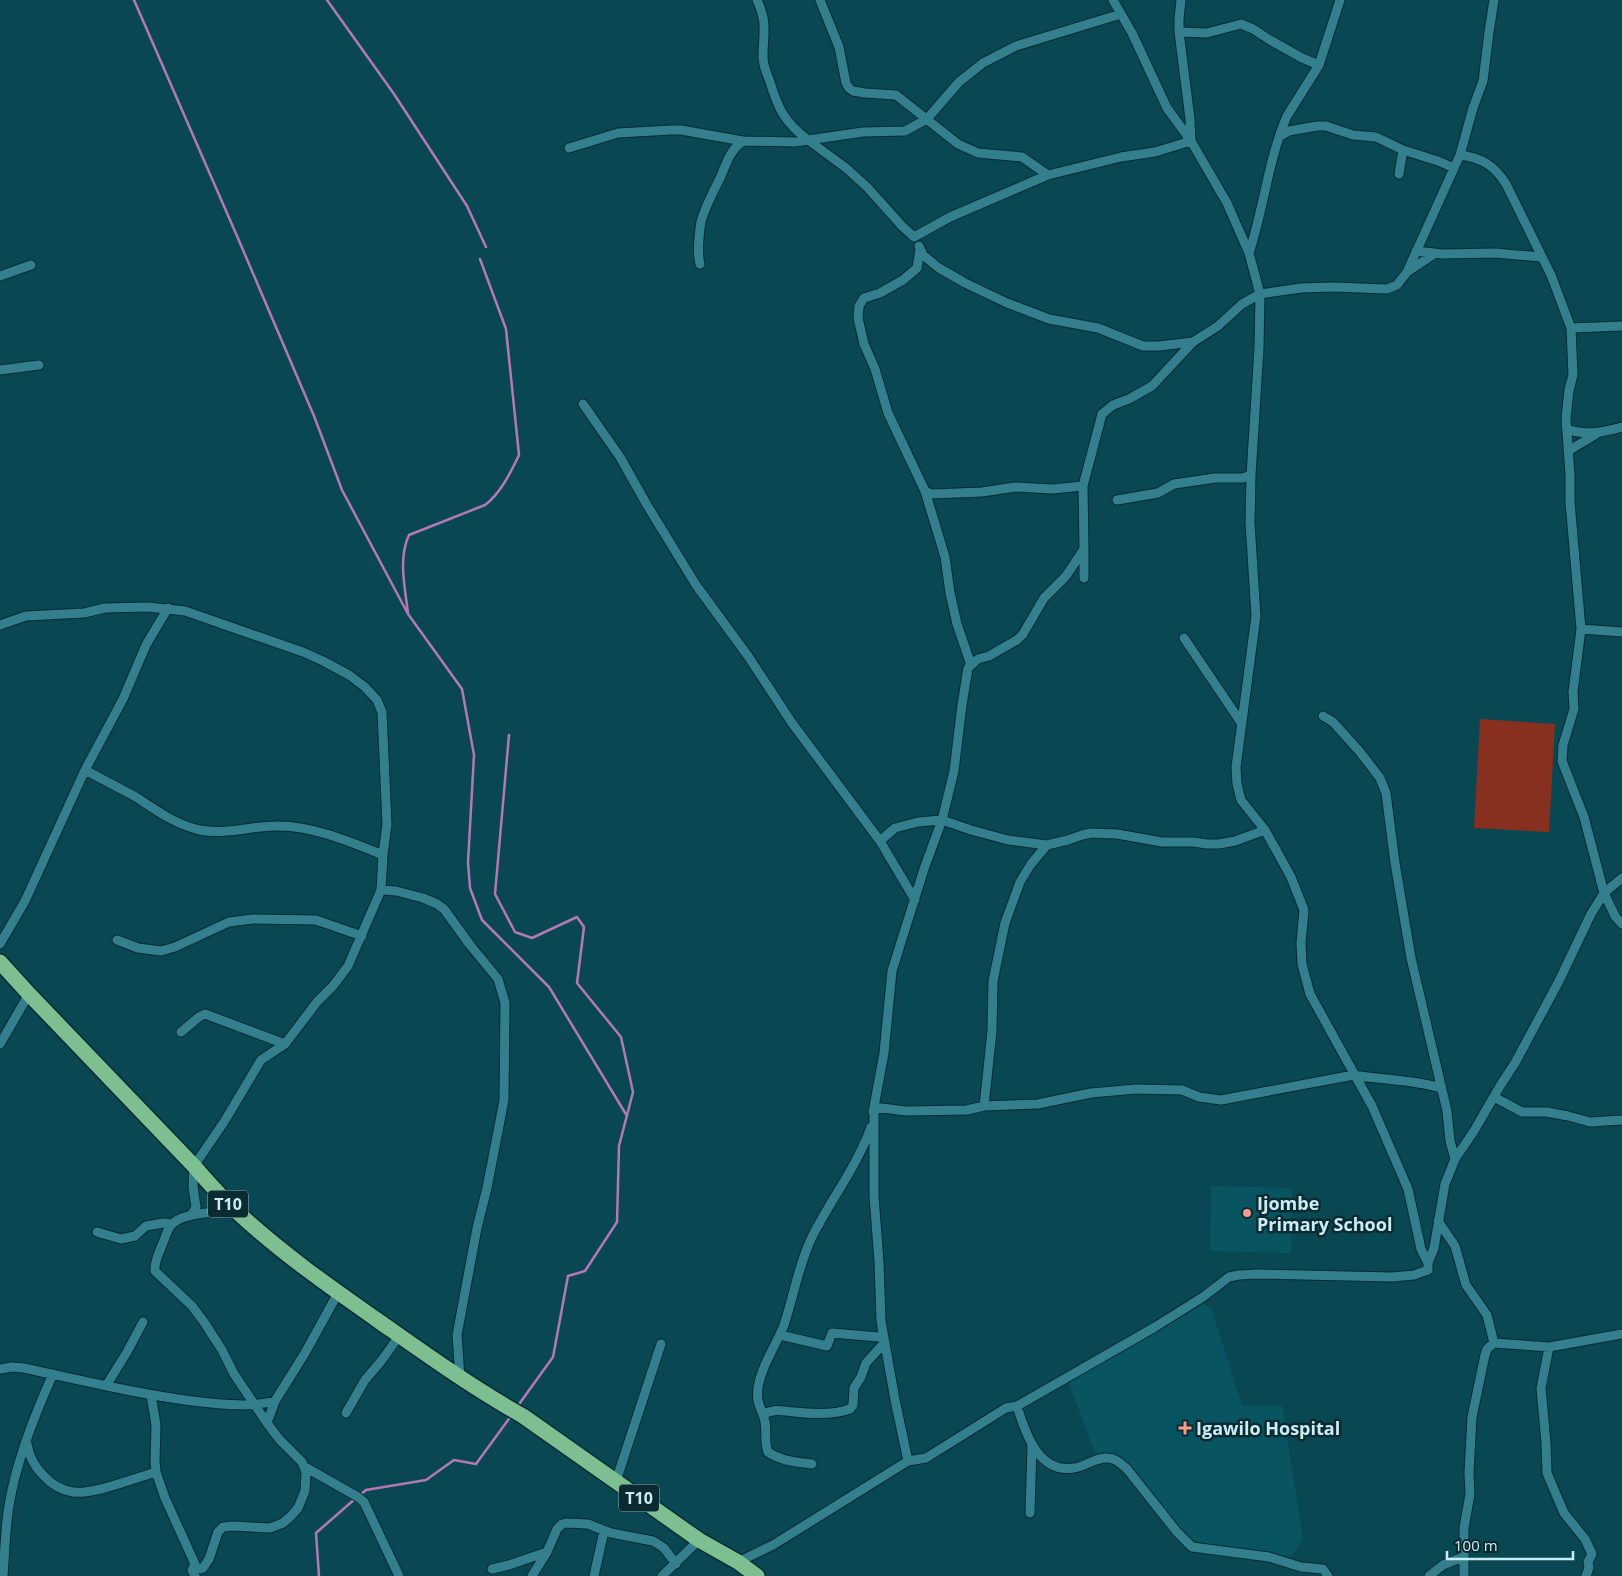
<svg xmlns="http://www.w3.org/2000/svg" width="1622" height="1576" font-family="'Open Sans',sans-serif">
<rect width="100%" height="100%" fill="#094853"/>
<!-- built -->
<path fill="#085561" d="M 1211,1186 L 1292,1188 L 1291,1253 L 1210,1251 Z
M 1200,1302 L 1211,1308 L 1242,1405 L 1282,1406 L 1303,1539 L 1291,1557 L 1188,1543 L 1120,1461 L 1094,1451 L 1069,1383 Z"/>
<!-- green -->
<path fill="#88301f" d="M 1480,719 L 1555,724 L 1549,832 L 1474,828 Z"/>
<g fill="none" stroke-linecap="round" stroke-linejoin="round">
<!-- stream -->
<path stroke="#b279b6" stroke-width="2.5" d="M 134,0 L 237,236 L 314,416 L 342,490 L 408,614 L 462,689 L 474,755 L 468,862 L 470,888 L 482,920 L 549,987 L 627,1116
M 327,0 L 394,94 L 467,206 L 486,247
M 408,613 C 405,588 398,558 409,535 L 485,505 C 500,494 511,472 519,455 L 506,329 L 480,259
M 509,735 L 495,894 L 515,932 L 532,938 L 577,917 L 584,927 L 577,983 L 621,1037 L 633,1092 L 619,1146 L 617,1222 L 585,1271 L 568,1276 L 553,1357 L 517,1407
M 360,1495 L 366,1490 L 426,1480 L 454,1460 L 476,1464 L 511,1416
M 319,1576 L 316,1533 L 356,1498"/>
<!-- street casing -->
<g stroke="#022c34" stroke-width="11">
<path id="street" d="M 757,0 C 768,24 763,33 763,57 C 763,65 766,72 769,79 C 778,108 783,121 808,140 L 863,132 L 905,131 L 927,119 L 959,82 L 983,63 L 1016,46 L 1121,14
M 820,0 L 839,47 L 846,83 L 849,88 L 853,91 L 865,93 L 896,95 L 958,144 L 978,153 L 1022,157 L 1048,175
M 1179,32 L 1207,33 L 1241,24 L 1253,29 L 1270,40 L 1302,58 L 1319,65
M 1280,136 L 1289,131 L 1317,126 L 1326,126 L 1353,135 L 1376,137 L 1403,150 L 1438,161 L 1454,168
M 569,148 L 618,133 L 671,130 L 681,130 L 743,141 L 795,142 L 808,140 L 846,168 L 867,187 L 902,226 L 914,237 L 950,217 L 1048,175 L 1121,157 L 1155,152 L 1191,141 L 1190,119 L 1179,32 L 1179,19 L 1181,0
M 1460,155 C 1482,158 1494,165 1506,184 L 1551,275 L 1571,328 L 1573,375 L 1569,390 L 1566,418 L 1570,475 L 1570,502 L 1581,629 L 1573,692 L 1574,709 L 1563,745 L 1562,761 L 1584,817 L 1604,893 L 1615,916 L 1622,924
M 1399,174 L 1403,150
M 919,246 L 923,255 L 939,268 L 965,283 L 1007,303 L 1049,319 L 1098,328 L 1143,346 L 1159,346 L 1193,342
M 920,249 L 917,268 L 903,280 L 880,293 L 864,298 L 859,306 L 858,318 L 864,344 L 875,369 L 888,413 L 925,491 L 931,494 L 982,492 L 1015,487 L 1052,489 L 1083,486
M 1416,251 L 1443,254 L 1495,253 L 1541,257
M 1249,253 C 1264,208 1268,160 1287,116 L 1319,65 L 1340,0
M 700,264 C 697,254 699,232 701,222 C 705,206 714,191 721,176 C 727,162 730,150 743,141
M 1407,272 L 1434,254
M 0,276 L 31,265
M 1571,328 L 1622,326
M 0,370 L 39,365
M 583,404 L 620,457 L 647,505 L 696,585 L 748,656 L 792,723 L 880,841 L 915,900
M 1567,429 C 1584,436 1604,432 1622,427
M 1568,451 L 1598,433
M 925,491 L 945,557 L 950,593 L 957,624 L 971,665
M 1117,500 L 1158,493 L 1174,484 L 1215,478 L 1243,478 L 1251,475
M 1084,549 L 1084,578
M 0,625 L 26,616 L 84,613 L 105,608 L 148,607 L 185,611 L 303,652 L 323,661 L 349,675 L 365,687 L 377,700 L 382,712 L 387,824 L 383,855 L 381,890 L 348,966 L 333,986 L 317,1002 L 285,1044 L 261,1060 L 224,1122 L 194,1166 L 193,1187 L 196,1207 L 192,1214
M 1581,629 L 1622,632
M 1184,638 L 1242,724
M 1323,716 L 1333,722 L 1360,752 L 1380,778 L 1386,793 L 1395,863 L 1411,958 L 1447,1111 L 1450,1141 L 1455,1159
M 85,770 C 102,779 119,788 136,797 C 156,810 176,825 200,830 C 225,835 252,826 276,826 C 311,825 351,842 383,855
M 880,841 L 895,828 L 918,822 L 942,820 L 971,830 L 1008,840 L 1047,845
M 381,890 L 396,891 L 423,898 L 437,904 L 444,909 L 470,945 L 498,979 L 505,1003 L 504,1100 L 487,1188 L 477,1228 L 457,1335 L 460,1378
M 117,940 L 138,948 L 161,951 L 175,947 L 229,922 L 253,919 L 316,920 L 362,936
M 0,944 L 25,901 L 85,770 L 123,699 L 146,645 L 168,608
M 181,1032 L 199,1017 L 205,1014 L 285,1044
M 0,1044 L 29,994
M 1494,1097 L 1522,1112 L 1547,1112 L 1568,1116 L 1590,1122 L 1622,1120
M 984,1106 L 992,1031 L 993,981 L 1005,923 L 1020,882 L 1031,864 L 1047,845 L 1068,840 L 1082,835 L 1091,833 L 1117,834 L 1162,842 L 1193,842 L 1207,844 L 1219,844 L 1235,841 L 1265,830
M 873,1112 L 874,1107 L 906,1111 L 967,1110 L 984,1106 L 1038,1104 L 1091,1093 L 1136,1089 L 1182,1090 L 1199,1097 L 1221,1100 L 1354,1075 C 1383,1080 1412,1079 1441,1088
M 1438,1221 L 1455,1246 L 1466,1285 L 1487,1315 L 1494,1343
M 97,1232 L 121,1239 L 135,1236 L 146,1226 L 163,1223 L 172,1224
M 1428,1263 L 1434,1248 L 1445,1184 L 1455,1159 L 1474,1131 L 1500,1086 L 1515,1063 L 1559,981 L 1591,914 L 1604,893 L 1622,878
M 780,1335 L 827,1346 L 832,1333 L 879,1337 L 883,1333
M 1549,1347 L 1541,1388 L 1546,1443 L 1547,1473 L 1564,1513 L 1585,1539 L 1592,1554 L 1588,1562 L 1589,1568 L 1586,1576
M 0,1369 L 12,1367 L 24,1368 C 80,1380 136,1394 192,1401 C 220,1404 248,1408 275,1401
M 106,1386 L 127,1352 L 143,1322
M 151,1395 L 156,1425 L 155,1461 L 156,1472 L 165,1498 L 195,1564 L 192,1570 L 195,1576
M 1017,1406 C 1025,1432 1038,1474 1074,1468 C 1085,1467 1096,1457 1107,1458 C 1116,1458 1121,1464 1127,1469 L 1177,1532 L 1192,1547 L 1269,1557 L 1301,1567 L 1323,1569 L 1328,1576
M 346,1413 L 365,1380 L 382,1360 L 399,1336
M 763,1414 C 777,1408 781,1411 794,1412 C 812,1414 834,1415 850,1409 L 853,1405 L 854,1388 L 861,1377 L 866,1363 L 885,1342
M 267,1423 L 275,1401 L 305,1353 L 338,1293
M 27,1444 C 29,1456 34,1466 43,1475 C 50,1483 61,1490 73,1492 C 92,1495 136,1478 156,1472
M 908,1461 L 895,1400 L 881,1321 L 879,1262 L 874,1196 L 874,1107 L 884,1053 L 892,971 L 924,869 L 942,820 L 954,771 L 962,705 L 968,668 L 978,659 L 989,656 L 1017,640 L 1023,634 L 1044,598 L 1066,576 L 1084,549 L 1083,486 L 1102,414 L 1113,405 L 1129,399 L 1152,386 L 1193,342 L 1218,326 L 1242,304 L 1260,294 L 1301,288 L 1333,287 L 1387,289 L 1397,285 L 1407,272 L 1460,155 L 1473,108 L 1483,81 L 1489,32 L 1494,0
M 812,1464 C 797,1462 781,1461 768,1452 C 764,1442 767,1432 765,1422 C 764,1414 759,1408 758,1400 C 754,1377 776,1346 784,1325 C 794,1295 799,1263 813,1235 C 832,1198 857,1166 871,1127
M 305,1467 L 358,1497 L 364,1502 L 399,1576
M 616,1481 L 661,1344
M 1030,1513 L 1032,1445
M 738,1562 L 773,1545 L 908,1461 L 926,1458 L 1006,1408 L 1017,1406 L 1155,1327 L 1203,1297 L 1229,1277 L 1239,1275 L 1258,1274 L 1392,1277 L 1414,1275 L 1428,1270 L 1428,1263 L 1421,1249 L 1408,1189 L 1372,1106 L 1310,994 L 1302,964 L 1301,943 L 1304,910 L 1291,877 L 1265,830 L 1241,800 L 1237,784 L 1236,767 L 1256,616 L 1250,523 L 1251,475 L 1259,348 L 1260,294 L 1249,253 L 1227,203 L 1191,141 L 1167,108 L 1132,33 L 1113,0
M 492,1569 L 509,1565 L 547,1552
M 192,1570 L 203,1568 L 209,1559 L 218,1532 L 223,1527 L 233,1526 L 270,1528 L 283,1523 L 291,1516 L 298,1508 L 305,1491 L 306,1472 L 302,1462 L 279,1439 L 267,1423 L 234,1374 L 222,1350 L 204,1322 L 192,1306 L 155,1271 C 154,1262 159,1253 162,1245 C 165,1239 167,1229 172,1224 C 184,1212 219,1212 236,1211
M 3,1576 C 5,1553 5,1529 9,1506 C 16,1461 34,1416 53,1374
M 532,1576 L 547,1552 L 557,1529 L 562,1524 L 566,1523 L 588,1524 L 611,1533 L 653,1541 L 664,1548 L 676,1564
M 594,1576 L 604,1531
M 662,1576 L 699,1540
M 1429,1576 L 1443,1565 L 1463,1557
M 1464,1576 L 1464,1528 L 1470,1494 L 1469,1473 L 1472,1417 L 1485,1355 L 1487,1349 L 1494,1343 L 1549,1347 L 1622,1334"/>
</g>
<!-- highway casing -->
<g stroke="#022c34" stroke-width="18">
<path id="highway" d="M 0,962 L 29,994 L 194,1166 C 207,1181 220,1196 235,1210 C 280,1252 330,1287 380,1322 C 427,1355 473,1388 523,1416 L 699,1540 L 738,1562 L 757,1576"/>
</g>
<!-- street -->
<use href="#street" stroke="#347f8d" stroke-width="9"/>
<!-- highway -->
<use href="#highway" stroke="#7ebf91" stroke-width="15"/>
</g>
<!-- markers -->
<g fill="#f49d8b" stroke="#0c2b31" stroke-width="2">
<circle cx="1247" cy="1213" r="5"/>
<path d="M1182.5 1420.5h5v5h5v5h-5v5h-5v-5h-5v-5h5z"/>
</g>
<g text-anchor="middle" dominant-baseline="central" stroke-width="5" stroke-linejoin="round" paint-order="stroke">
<!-- shield labels -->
<g fill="#0c2b31" stroke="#91b3ba" stroke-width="1">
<rect x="208" y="1190.5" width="40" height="27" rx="4"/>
<rect x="619" y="1484.5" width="40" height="27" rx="4"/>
</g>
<g font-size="16" font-weight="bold" fill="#caedf5">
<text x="228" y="1204">T10</text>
<text x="639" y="1498">T10</text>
</g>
<!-- poi labels -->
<g font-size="18" font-weight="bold" fill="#caedf5" stroke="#0c2b31" text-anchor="start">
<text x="1257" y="1203">Ijombe<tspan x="1257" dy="21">Primary School</tspan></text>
<text x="1196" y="1428">Igawilo Hospital</text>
</g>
</g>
<!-- scale -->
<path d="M1447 1551v8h126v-8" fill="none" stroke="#caedf5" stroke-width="2.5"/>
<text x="1454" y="1551" font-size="15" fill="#caedf5" stroke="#0c2b31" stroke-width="4" paint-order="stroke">100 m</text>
</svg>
